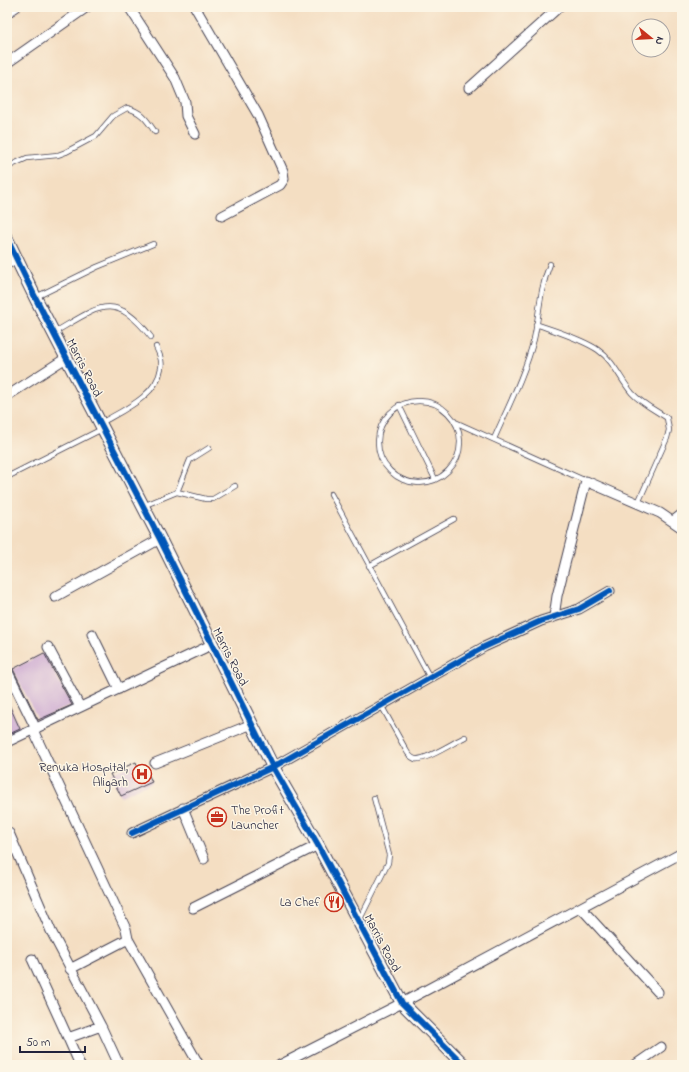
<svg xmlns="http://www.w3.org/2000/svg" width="689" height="1072" font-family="'Indie Flower',sans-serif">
<rect width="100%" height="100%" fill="#fcf5e5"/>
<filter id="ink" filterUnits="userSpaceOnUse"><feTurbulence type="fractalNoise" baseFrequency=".025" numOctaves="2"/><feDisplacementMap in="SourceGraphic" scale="8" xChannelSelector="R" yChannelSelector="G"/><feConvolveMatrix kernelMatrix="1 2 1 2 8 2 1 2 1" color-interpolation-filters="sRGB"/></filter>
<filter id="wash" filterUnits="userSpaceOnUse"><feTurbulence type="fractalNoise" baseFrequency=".012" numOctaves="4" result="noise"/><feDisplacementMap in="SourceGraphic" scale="16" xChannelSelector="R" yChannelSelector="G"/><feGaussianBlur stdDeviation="0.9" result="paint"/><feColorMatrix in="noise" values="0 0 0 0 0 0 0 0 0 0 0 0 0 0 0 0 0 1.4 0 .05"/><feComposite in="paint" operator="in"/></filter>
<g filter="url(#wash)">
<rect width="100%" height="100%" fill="#f4dec2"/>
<g id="blocks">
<!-- building -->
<path fill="#c7a2d0" d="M 44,653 L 72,705 L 38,720 L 13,669 Z
M 7,700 L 20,729 L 7,735 Z
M 136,762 L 138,768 L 144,765 L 152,782 L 121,796 L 110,774 Z"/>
</g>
</g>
<g filter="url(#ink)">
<use href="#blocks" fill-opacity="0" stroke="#423e4f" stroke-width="1"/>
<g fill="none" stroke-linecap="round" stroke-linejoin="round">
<!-- service casing -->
<g stroke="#423e4f" stroke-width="6">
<path id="service" d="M 7,167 L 27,158 L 58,155 L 66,152 L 96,136 L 113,116 L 127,108 C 141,111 147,120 155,132
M 36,297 L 97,267 L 153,244
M 536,324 C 557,332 580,338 598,350 C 614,361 620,379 632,393 C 642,404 655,410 667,418 L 669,430 L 667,438 L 638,503
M 55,332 C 98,307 114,290 151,337
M378 442a41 41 0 1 1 82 0a41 41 0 1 1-82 0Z
M 399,405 L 435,479
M 455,422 L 586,481
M 101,423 C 123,410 157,396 161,368 C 163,361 159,353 156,347
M 494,439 C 508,407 525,374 534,339 C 540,312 539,291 550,264
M 7,477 L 102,429
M 177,492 L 190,460 L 209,448
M 331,494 L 430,678
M 143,506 L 177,492 L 206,499 L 213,499 L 235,486
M 369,566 L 454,519
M 381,705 L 406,750 C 408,754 410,757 415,759 C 426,761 454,742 465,737
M 360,919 L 388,863 L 389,855 L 374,798"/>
</g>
<!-- minor casing -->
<g stroke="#423e4f" stroke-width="11">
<path id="minor" d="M 129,7 L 175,78 L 185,102 L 186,116 L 195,134
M 195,7 L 258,115 L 283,171 L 284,179 L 280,185 L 222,216
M 7,13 L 16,7
M 7,63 L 87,7
M 469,88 L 559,7
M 7,264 L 16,259
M 7,396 L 66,358
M 673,521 L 682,514
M 55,597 L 160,539
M 554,617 L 557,596 L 586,481 L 660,513 L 682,528
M 92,634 L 119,689
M 48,647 L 80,707
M 7,670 L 36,729
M 33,730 L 126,929 L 128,939 L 199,1065
M 7,742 L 211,645
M 155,763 L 252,724
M 183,808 L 204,859
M 9,833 L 51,931 L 101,1026
M 132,833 L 273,767 L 484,647 L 541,621 L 579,609 L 610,591
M 193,908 L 318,845
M 581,908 L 658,992
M 32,959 L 68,1038 L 101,1026 L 119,1065
M 70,969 L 128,939
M 68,1038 L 80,1065
M 280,1065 L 402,1003 L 682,853
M 635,1065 L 661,1047"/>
</g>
<!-- tertiary casing -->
<g stroke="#423e4f" stroke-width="14">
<path id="tertiary" d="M 7,239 L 35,297 L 160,539 L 273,767 L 318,845 L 402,1003 L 464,1065"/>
</g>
<!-- service -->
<use href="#service" stroke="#fff" stroke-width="4.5"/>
<!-- minor -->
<use href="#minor" stroke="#fff" stroke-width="9"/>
<!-- tertiary -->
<use href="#tertiary" stroke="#fff" stroke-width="12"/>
<!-- cycleway casing -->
<g stroke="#fcf5e5" stroke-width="8">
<path id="cycleway" d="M 7,239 L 35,297 L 160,539 L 273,767 L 318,845 L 402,1003 L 464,1065
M 132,833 L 273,767 L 484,647 L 541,621 L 579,609 L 610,591"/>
</g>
<!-- cycleway -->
<use href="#cycleway" stroke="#0057b8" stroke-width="6"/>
</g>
</g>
<!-- icons -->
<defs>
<g id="hospital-ring" transform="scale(1)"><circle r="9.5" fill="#fcf5e5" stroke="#c8321e" stroke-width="1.5"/><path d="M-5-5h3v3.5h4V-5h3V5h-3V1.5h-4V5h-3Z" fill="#c8321e"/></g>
<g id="office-ring" transform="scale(1)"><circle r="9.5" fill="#fcf5e5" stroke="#c8321e" stroke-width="1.5"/><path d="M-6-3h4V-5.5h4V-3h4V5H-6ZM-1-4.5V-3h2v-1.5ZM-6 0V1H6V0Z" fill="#c8321e"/></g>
<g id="restaurant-ring" transform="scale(1)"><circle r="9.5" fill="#fcf5e5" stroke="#c8321e" stroke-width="1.5"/><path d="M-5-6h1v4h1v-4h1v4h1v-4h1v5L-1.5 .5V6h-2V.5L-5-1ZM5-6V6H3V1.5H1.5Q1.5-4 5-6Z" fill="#c8321e"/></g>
</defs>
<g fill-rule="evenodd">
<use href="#hospital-ring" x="142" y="774"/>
<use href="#office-ring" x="217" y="817"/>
<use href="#restaurant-ring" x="334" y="902"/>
</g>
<g text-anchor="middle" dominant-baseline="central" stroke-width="3" stroke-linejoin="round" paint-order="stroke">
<!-- street labels -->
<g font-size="13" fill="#22223b" stroke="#fcf5e5">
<text transform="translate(84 368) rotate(63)">Marris Road</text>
<text transform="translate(230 657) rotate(63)">Marris Road</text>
<text transform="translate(382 943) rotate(62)">Marris Road</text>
</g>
<!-- poi labels -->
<g font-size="13" fill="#22223b" stroke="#fcf5e5" text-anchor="end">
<text x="128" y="767">Renuka Hospital,<tspan x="128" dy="15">Aligarh</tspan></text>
<text x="231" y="810" text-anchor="start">The Profit<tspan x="231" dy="15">Launcher</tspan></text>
<text x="320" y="902">La Chef</text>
</g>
</g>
<!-- margin -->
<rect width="689" height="1072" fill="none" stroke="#fcf5e5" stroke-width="24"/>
<!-- north arrow -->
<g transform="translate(651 38) rotate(108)"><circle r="19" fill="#fcf5e5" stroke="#a5a1a1"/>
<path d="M0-3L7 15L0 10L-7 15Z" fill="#c8321e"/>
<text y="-6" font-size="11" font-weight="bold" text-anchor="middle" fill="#22223b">N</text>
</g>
<!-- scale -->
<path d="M20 1046v6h65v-6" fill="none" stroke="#22223b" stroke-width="2"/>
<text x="26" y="1046" font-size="12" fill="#22223b" stroke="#fcf5e5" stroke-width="3" paint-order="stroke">50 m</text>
</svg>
